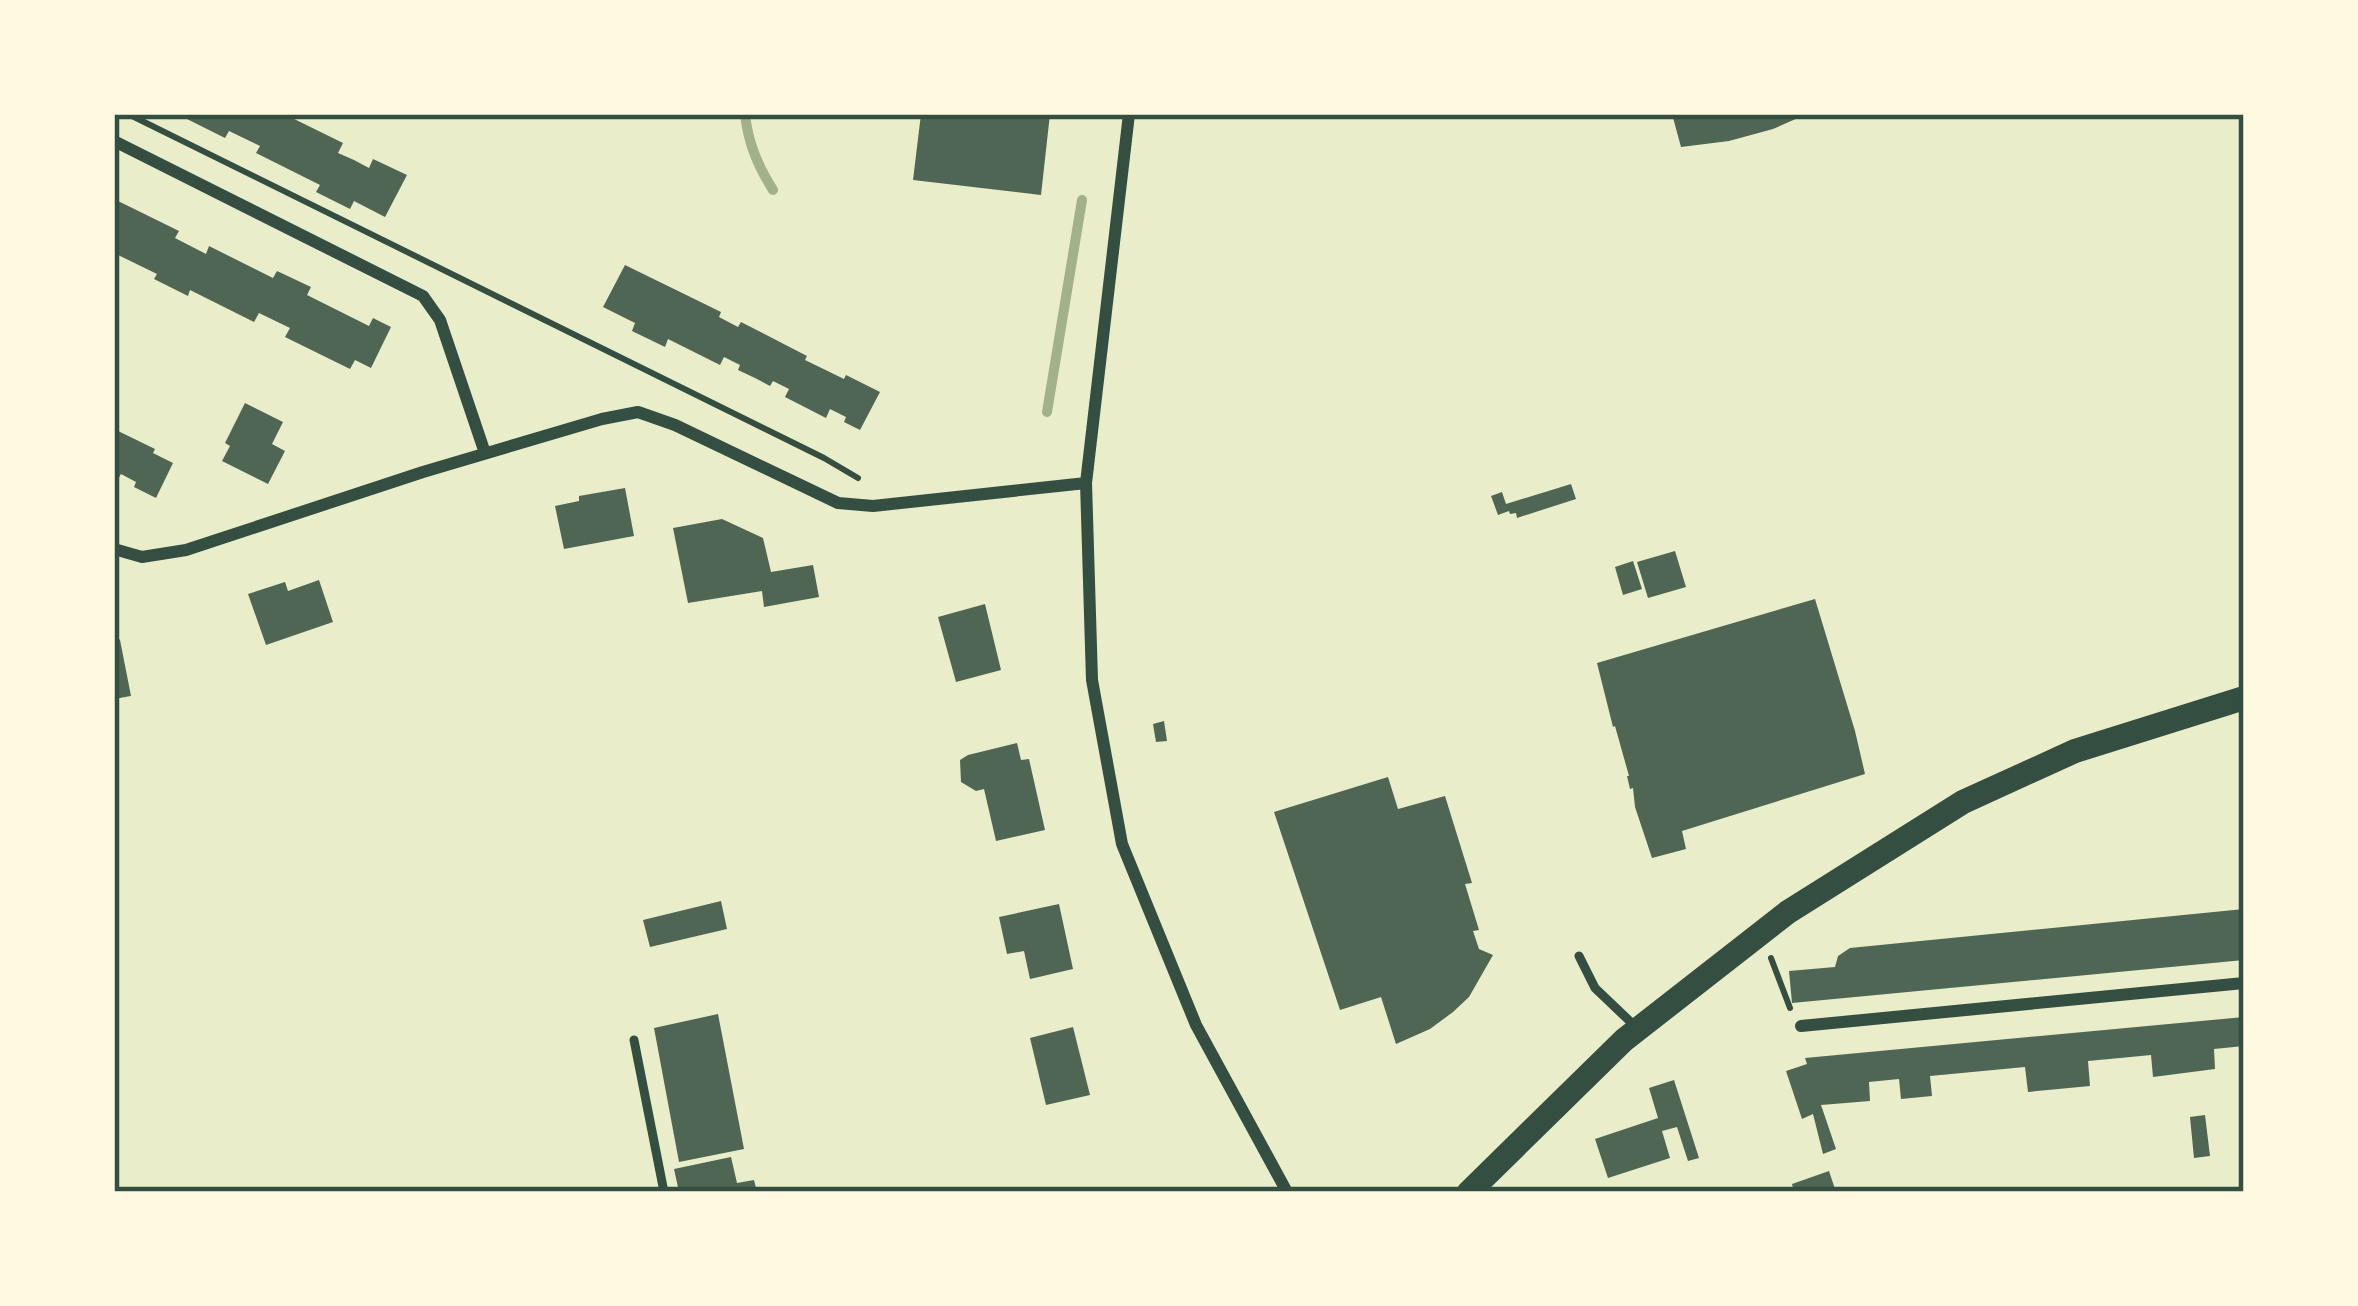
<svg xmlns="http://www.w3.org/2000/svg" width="2358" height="1306" font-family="Poppins,sans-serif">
<rect width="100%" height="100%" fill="#e9edc9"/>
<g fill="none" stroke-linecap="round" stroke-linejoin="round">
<!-- stream -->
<path stroke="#a3b18a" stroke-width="10" d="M 745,114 C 748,143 758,166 773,190
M 1047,412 L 1082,200"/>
</g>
<!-- building -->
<path fill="#4f6655" d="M 177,114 L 284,114 L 343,143 L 338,153 L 354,160 L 369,168 L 373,159 L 407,175 L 385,217 L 354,201 L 350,209 L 316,192 L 320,185 L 256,153 L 260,146 L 229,131 L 225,138 Z
M 921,114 L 963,119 L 963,114 L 1050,114 L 1041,195 L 913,180 Z
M 1672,114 L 1807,114 L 1773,129 L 1729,141 L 1681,147 Z
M 114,199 L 179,231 L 175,238 L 206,254 L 209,246 L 273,278 L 277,271 L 311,287 L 307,295 L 369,326 L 373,318 L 391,327 L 371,368 L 355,360 L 350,369 L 285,337 L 290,328 L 259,313 L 254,322 L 190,290 L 188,296 L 154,279 L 157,274 L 114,253 Z
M 625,265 L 721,312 L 719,317 L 738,327 L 741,322 L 807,356 L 805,360 L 844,379 L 846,375 L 880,392 L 860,430 L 844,422 L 846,417 L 830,409 L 826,418 L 785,397 L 789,389 L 773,381 L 770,386 L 755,378 L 738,370 L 740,365 L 724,357 L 720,365 L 668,339 L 665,347 L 632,331 L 635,323 L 603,307 Z
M 245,403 L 283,422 L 272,444 L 285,451 L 268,484 L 222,461 L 230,446 L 225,443 Z
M 114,429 L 155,449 L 153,453 L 173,463 L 156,498 L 134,487 L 136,482 L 121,474 L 118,479 L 114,477 Z
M 1571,484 L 1576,499 L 1517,518 L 1516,513 L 1510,514 L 1509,511 L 1498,515 L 1491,496 L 1502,492 L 1506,504 Z
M 625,488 L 634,536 L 564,549 L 555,506 L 579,501 L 579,496 Z
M 722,519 L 763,538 L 771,572 L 813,565 L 819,597 L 764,607 L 762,591 L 688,603 L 673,528 Z
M 1675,551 L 1686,587 L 1648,598 L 1637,562 Z
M 1633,561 L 1642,589 L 1623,595 L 1615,567 Z
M 319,580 L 333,622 L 266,645 L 248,594 L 285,582 L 288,591 Z
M 1815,599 L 1855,731 L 1865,774 L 1682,831 L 1686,849 L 1652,858 L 1635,807 L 1633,788 L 1630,789 L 1627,776 L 1629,776 L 1615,726 L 1613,727 L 1597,663 Z
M 985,604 L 1001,670 L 956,682 L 938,617 Z
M 114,634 L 120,640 L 131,696 L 114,699 Z
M 1164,721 L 1167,741 L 1156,742 L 1153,724 Z
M 1017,743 L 1021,760 L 1029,759 L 1045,830 L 996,841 L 984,789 L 976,791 L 961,782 L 960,760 L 968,755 Z
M 1388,777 L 1398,809 L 1445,796 L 1472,883 L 1465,884 L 1479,930 L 1473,931 L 1479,949 L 1493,955 L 1469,997 L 1453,1012 L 1430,1029 L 1396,1044 L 1381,997 L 1340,1010 L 1274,812 Z
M 721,901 L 727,929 L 650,947 L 643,920 Z
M 1059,904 L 1073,969 L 1030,979 L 1024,951 L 1007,954 L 999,917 Z
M 2244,909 L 2244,960 L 1792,1003 L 1789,971 L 1835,967 L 1838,956 L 1850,948 Z
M 718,1014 L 744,1149 L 679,1162 L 654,1028 Z
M 2244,1017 L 2244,1046 L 2214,1049 L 2215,1069 L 2153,1077 L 2151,1055 L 2120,1058 L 2088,1061 L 2090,1086 L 2028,1092 L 2025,1067 L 1930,1076 L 1932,1096 L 1901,1099 L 1899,1079 L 1869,1082 L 1870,1101 L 1821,1105 L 1836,1149 L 1823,1154 L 1813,1114 L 1802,1119 L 1786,1071 L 1807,1064 L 1805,1058 Z
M 1073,1027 L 1090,1095 L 1046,1105 L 1030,1038 Z
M 1674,1080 L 1699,1158 L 1688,1161 L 1677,1127 L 1662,1131 L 1670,1158 L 1608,1178 L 1595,1139 L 1658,1118 L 1649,1088 Z
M 2205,1115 L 2210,1156 L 2194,1158 L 2190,1117 Z
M 731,1157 L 737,1183 L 754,1180 L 757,1192 L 679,1192 L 674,1169 Z
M 1829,1171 L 1836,1192 L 1794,1192 L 1792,1184 Z"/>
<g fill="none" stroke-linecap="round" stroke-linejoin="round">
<!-- path -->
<path stroke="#344e41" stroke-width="6" d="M 128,114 L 824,458 L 858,478
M 1771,958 L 1790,1008"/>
<!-- service -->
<path stroke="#344e41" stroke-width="9" d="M 1579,956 L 1595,988 L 1638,1029
M 634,1040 L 664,1192"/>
<!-- minor -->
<path stroke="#344e41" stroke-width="12" d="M 1129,114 L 1086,483 L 1092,680 L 1122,844 L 1196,1025 L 1287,1192
M 114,141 L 423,296 L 440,320 L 485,453
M 114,549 L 142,557 L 186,550 L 423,472 L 602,419 L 638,412 L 675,425 L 838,503 L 873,506 L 1086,483
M 1801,1026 L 2244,983"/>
<!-- secondary -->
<path stroke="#344e41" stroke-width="24" d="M 1469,1192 L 1624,1040 L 1788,912 L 1963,802 L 2075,751 L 2244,698"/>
</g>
<!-- border -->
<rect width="2358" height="1306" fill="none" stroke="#fefae0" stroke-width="234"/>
<rect x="117" y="117" width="2124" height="1072" fill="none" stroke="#344e41" stroke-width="4.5"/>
</svg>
